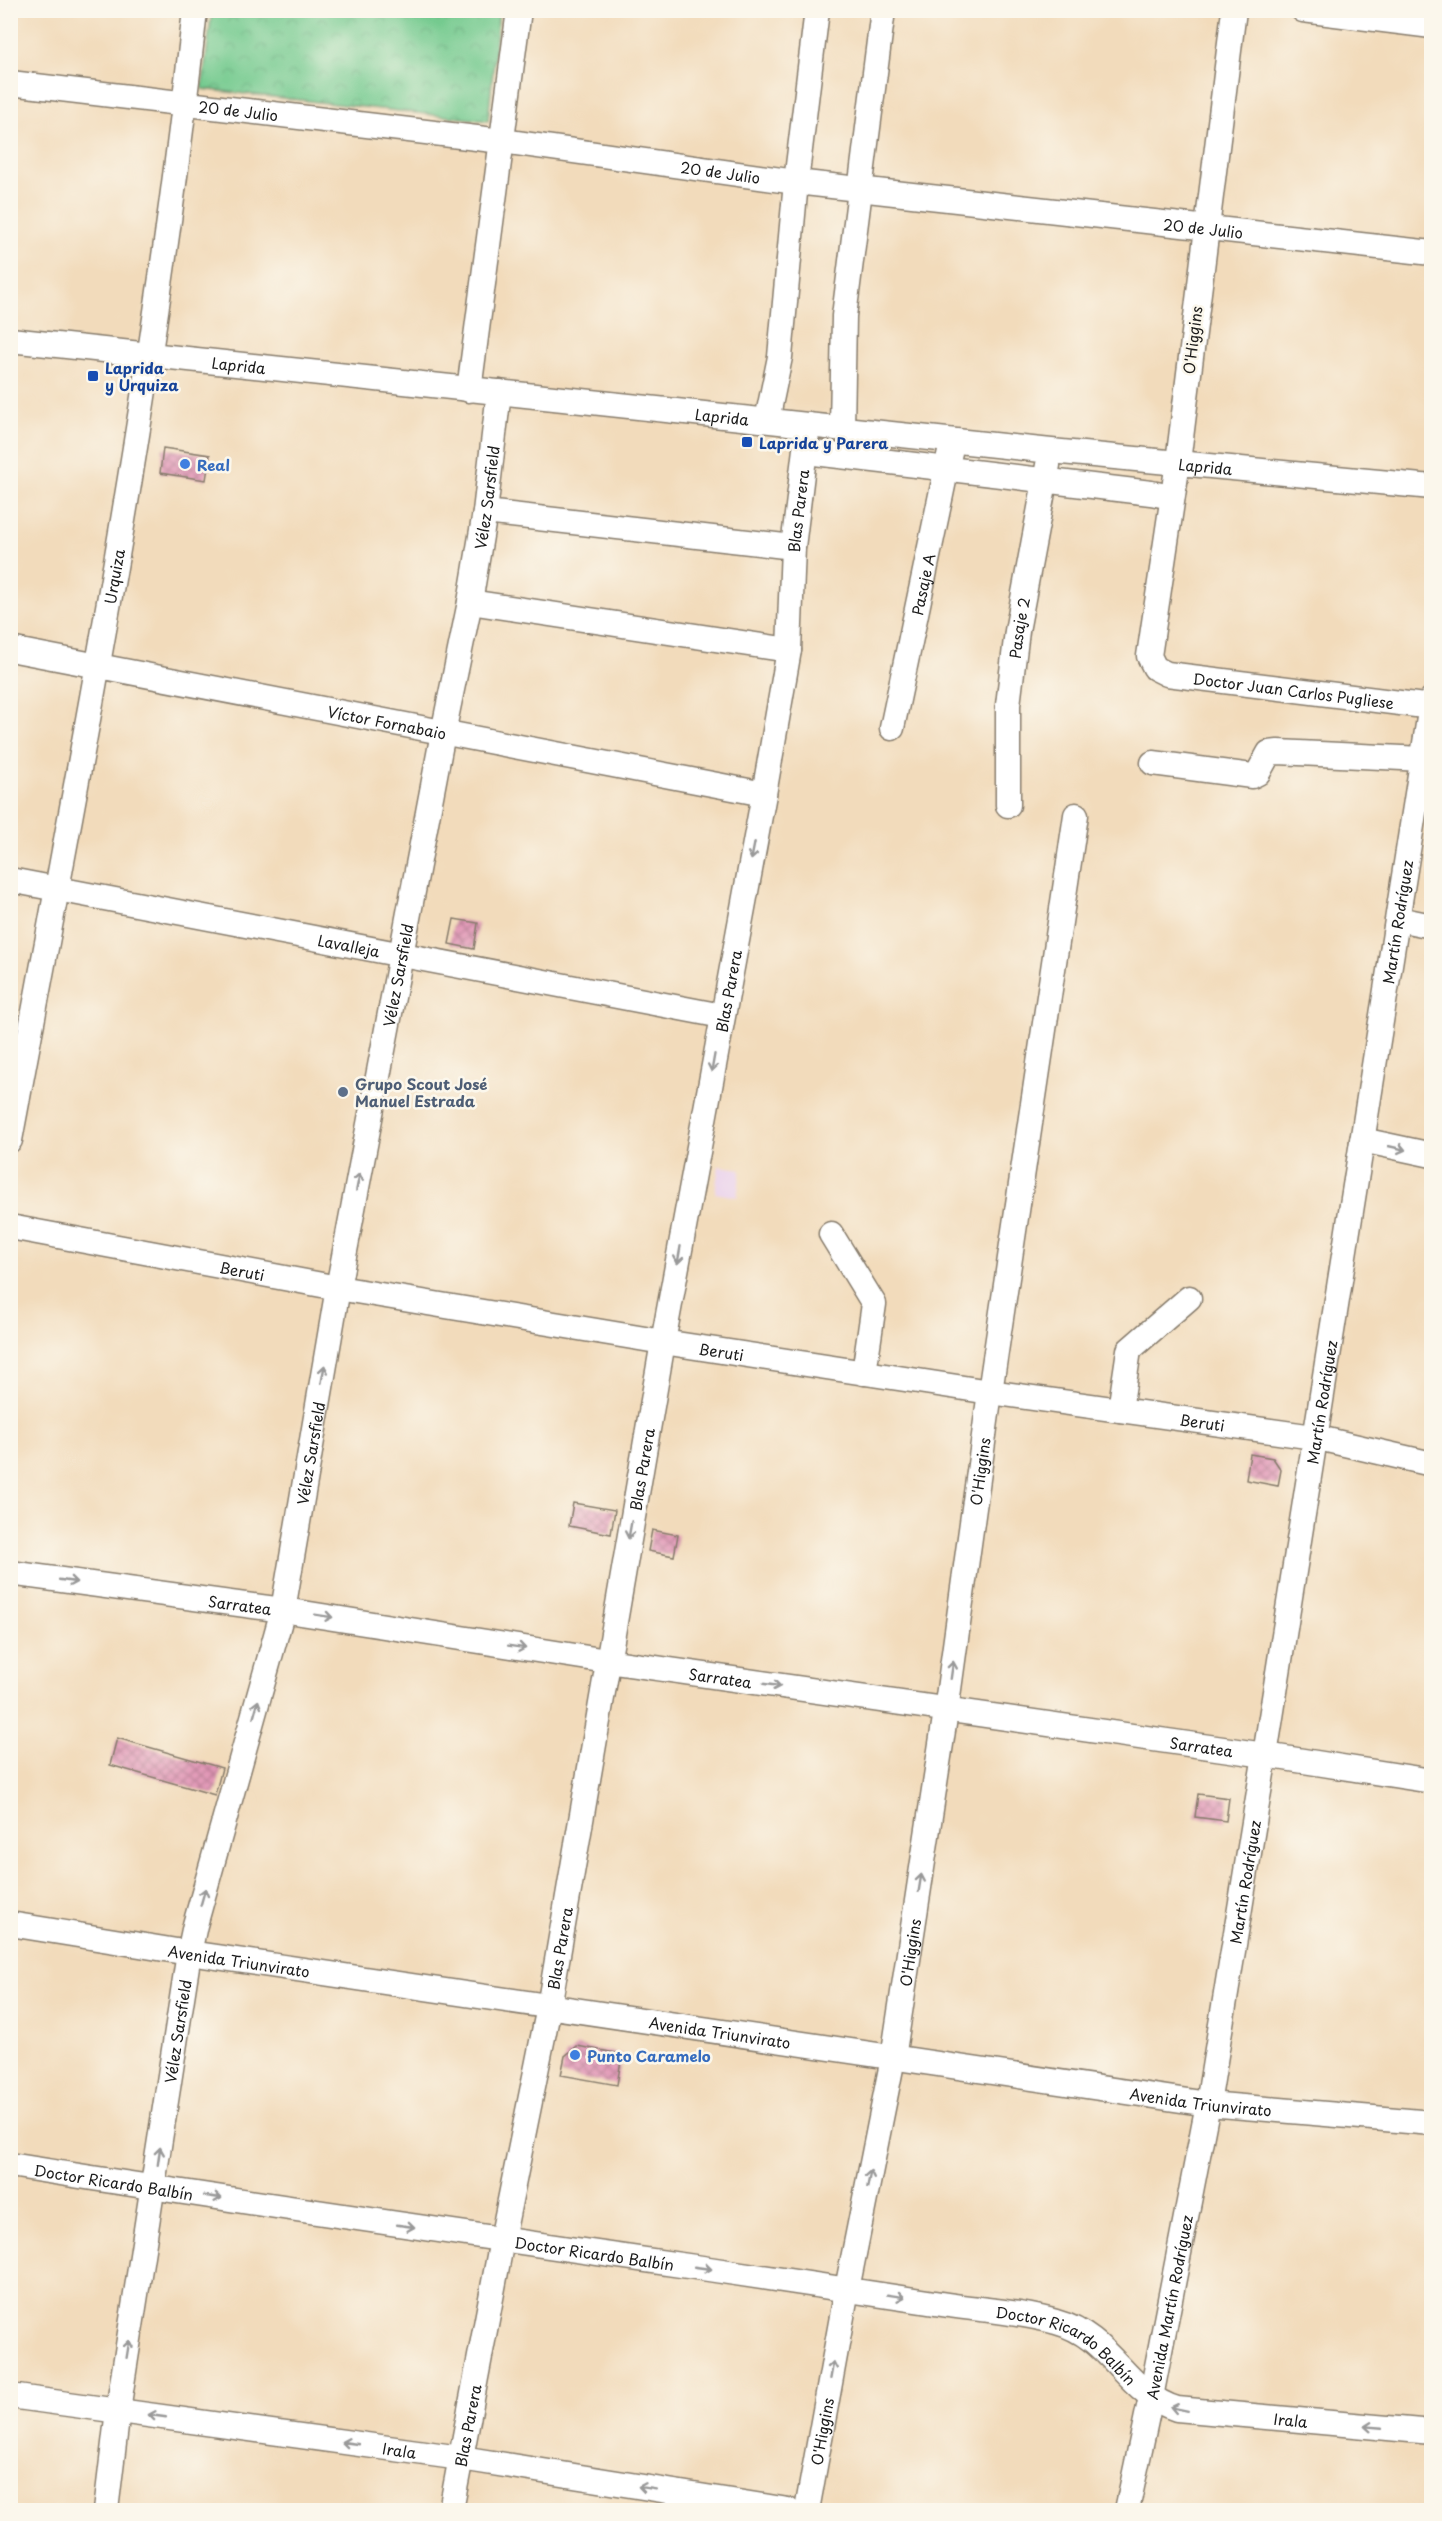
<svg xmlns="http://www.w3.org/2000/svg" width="1442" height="2521" font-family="'Playpen Sans',sans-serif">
<defs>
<pattern id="park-crowns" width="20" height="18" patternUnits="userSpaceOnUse" patternTransform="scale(1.5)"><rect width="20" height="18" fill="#74ca8f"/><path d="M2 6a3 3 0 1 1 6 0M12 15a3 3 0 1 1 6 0" fill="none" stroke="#64ad7b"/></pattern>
<pattern id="building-cross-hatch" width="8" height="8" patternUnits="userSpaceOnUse" patternTransform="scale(1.5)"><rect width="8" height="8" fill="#e196b6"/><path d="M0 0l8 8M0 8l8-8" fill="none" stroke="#b67a93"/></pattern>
</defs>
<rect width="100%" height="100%" fill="#fbf7ec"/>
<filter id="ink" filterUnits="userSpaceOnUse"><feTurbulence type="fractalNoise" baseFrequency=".0167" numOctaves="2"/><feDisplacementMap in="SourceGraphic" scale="12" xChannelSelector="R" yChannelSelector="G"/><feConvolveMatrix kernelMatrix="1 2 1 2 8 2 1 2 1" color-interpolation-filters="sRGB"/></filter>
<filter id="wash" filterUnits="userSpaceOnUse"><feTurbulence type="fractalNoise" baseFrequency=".008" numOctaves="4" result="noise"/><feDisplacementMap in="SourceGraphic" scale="24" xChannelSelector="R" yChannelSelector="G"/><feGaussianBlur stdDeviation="1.35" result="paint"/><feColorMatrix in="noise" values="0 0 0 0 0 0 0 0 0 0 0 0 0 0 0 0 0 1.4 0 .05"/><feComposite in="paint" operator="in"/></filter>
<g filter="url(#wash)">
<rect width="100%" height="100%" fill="#f2dbbb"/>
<!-- built -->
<path fill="#ead1ec" d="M 719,1166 L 741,1169 L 737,1197 L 715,1193 Z"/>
<!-- park -->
<path fill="url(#park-crowns)" stroke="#487356" stroke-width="1.5" d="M 212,11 L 499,11 L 488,121 L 202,89 Z"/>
<g id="blocks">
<!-- building -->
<path fill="url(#building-cross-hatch)" d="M 163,448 L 210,455 L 206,480 L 160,473 Z
M 454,919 L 478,923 L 474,949 L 449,944 Z
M 1250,1454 L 1273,1458 L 1281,1470 L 1278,1486 L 1246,1480 Z
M 573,1503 L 615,1510 L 611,1534 L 569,1526 Z
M 652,1530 L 678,1535 L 674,1556 L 648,1551 Z
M 117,1738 L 222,1768 L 215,1795 L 110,1765 Z
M 1198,1794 L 1229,1798 L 1226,1821 L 1195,1817 Z
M 577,2046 L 622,2054 L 617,2085 L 561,2075 L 565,2056 Z"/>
</g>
</g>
<g filter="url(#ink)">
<use href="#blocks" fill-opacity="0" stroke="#877c6c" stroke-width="1.5"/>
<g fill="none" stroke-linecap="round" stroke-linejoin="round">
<!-- minor casing -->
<g stroke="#877c6c" stroke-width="27">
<g id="minor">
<path id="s1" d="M 1234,10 L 1178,462 L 1149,656 L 1155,668 L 1167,674 L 1432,707"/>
<path d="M 1303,10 L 1432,26"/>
<path id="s2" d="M 10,83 L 502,141 L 796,182 L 1432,253"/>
<path id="s3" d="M 10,340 L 1051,451 L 1432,487"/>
<path d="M 469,390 L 519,10"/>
<path d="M 767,420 L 780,357 L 796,182 L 817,10"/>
<path d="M 842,428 L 844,316 L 883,10"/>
<path d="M 806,452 L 1151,493 L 1172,497"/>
<path d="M 485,512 L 793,547"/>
<path d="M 470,602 L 789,650"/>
<path id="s4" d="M 10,649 L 764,794"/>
<path id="s5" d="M 892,728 L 950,452"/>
<path d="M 1153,763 L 1252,776 L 1258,773 L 1269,753 L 1278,752 L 1423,759"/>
<path id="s6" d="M 1008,805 L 1008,705 L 1017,631 L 1048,465"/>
<path id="s7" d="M 10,880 L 722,1016"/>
<path d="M 1398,919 L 1432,926"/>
<path id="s8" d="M 10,1140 C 80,765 154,390 195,10"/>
<path d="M 1362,1140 L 1432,1155"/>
<path id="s9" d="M 10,1227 L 338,1288 L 663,1342 L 990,1392 L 1314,1437 L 1432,1464"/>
<path d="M 831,1234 L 874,1304 L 864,1373"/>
<path d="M 1120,1410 L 1129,1350 L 1189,1298"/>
<path id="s10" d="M 10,1573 L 283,1610 L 607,1661 L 1265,1755 L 1432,1781"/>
<path id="s11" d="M 10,1924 L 189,1953 L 1208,2104 L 1432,2123"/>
<path id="s12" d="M 10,2165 C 240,2202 471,2235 702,2268 C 784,2280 866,2292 948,2305 C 983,2310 1022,2312 1056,2322 C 1112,2337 1125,2393 1177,2409 L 1432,2432"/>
<path id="s13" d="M 10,2396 L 461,2458 L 788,2510"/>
<path id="s14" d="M 106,2510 L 118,2410 L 189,1953 L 195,1925 L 283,1610 L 338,1288 L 443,733 L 470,602 L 485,512 L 499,392"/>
<path id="s15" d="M 451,2510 L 502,2240 L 549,2007 L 663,1342 L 764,794 L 789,650 L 793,547 L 808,425"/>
<path id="s16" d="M 807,2510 L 847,2289 L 893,2058 L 946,1711 L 990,1392 L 1076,815"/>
<path id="s17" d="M 1127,2510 L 1151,2397 L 1208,2104 L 1265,1755 L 1432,699"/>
</g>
</g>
<!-- minor -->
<use href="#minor" stroke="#fff" stroke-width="24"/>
</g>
<!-- one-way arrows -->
<defs><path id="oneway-shaft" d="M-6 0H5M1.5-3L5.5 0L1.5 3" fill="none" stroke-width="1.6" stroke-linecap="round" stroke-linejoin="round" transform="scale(1.5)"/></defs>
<g stroke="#999">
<use href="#oneway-shaft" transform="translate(753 851) rotate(101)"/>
<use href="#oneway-shaft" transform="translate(713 1063) rotate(100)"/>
<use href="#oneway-shaft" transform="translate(1397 1148) rotate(13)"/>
<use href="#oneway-shaft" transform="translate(358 1182) rotate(-79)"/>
<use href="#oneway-shaft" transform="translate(679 1255) rotate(100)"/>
<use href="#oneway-shaft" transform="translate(323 1374) rotate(-80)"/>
<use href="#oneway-shaft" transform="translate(630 1530) rotate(100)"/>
<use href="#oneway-shaft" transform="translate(68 1581) rotate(8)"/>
<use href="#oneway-shaft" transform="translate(324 1616) rotate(9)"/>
<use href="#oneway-shaft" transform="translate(517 1647) rotate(9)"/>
<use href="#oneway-shaft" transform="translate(952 1670) rotate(-82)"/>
<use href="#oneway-shaft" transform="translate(772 1685) rotate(8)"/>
<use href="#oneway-shaft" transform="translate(256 1709) rotate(-74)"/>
<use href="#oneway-shaft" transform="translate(920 1883) rotate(-81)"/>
<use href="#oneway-shaft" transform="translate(203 1897) rotate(-74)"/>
<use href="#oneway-shaft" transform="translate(159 2156) rotate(-82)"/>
<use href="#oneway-shaft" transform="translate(869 2179) rotate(-79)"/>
<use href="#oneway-shaft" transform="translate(213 2197) rotate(8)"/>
<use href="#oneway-shaft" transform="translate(406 2226) rotate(8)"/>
<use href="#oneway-shaft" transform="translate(703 2268) rotate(8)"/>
<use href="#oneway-shaft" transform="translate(896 2296) rotate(9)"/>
<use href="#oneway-shaft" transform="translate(128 2349) rotate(-81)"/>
<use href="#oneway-shaft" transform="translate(832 2370) rotate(-80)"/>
<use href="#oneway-shaft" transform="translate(1179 2409) rotate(-168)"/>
<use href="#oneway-shaft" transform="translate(157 2416) rotate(-172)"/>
<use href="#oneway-shaft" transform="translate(1373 2427) rotate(-175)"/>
<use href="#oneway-shaft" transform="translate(350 2443) rotate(-172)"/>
<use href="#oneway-shaft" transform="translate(647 2488) rotate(-171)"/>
</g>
</g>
<!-- markers -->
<g fill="#1a4fb4" stroke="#fbf7ec" stroke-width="2">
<rect x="87" y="370" width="12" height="12" rx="3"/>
<rect x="741" y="436" width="12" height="12" rx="3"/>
</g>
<g fill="#3f7fe0" stroke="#fbf7ec" stroke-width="2">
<circle cx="185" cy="464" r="6"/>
<circle cx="575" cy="2055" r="6"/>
</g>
<circle fill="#5c6f8a" stroke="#fbf7ec" stroke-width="2" cx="343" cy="1092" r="6"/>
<g text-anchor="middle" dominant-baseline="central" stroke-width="5" stroke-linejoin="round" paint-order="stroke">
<!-- street labels -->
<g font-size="15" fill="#1c1c1c" stroke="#fbf7ec">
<text stroke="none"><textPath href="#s2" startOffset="230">20 de Julio</textPath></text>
<text stroke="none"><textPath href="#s2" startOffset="716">20 de Julio</textPath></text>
<text stroke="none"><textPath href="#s2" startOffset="1202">20 de Julio</textPath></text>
<text transform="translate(1192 340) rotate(-83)">O'Higgins</text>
<text stroke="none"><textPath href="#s3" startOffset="230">Laprida</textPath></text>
<text stroke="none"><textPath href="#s3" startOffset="716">Laprida</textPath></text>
<text stroke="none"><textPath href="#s3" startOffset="1202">Laprida</textPath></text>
<text stroke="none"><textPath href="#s14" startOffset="2050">Vélez Sarsfield</textPath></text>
<text stroke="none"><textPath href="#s15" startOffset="2030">Blas Parera</textPath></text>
<text stroke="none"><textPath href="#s8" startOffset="573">Urquiza</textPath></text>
<text stroke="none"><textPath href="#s5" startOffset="147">Pasaje A</textPath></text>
<text stroke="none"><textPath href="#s6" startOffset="178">Pasaje 2</textPath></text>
<text stroke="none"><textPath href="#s1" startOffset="806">Doctor Juan Carlos Pugliese</textPath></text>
<text stroke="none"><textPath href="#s4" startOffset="384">Víctor Fornabaio</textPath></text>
<text stroke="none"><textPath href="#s17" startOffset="1611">Martín Rodríguez</textPath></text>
<text stroke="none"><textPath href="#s7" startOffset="345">Lavalleja</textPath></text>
<text stroke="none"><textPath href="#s14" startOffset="1564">Vélez Sarsfield</textPath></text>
<text stroke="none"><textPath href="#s15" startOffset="1544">Blas Parera</textPath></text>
<text stroke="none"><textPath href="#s9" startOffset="236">Beruti</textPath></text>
<text stroke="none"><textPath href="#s9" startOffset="722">Beruti</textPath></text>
<text stroke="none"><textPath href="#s17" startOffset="1125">Martín Rodríguez</textPath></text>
<text stroke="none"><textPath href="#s9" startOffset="1208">Beruti</textPath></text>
<text stroke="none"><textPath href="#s14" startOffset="1078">Vélez Sarsfield</textPath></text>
<text stroke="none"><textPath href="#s15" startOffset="1058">Blas Parera</textPath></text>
<text stroke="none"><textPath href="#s16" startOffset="1053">O'Higgins</textPath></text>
<text stroke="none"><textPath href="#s10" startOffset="232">Sarratea</textPath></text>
<text stroke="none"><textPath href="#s10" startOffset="718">Sarratea</textPath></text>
<text stroke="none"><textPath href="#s10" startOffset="1204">Sarratea</textPath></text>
<text stroke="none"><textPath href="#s17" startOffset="639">Martín Rodríguez</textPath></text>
<text stroke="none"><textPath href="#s15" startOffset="572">Blas Parera</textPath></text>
<text stroke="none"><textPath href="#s16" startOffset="567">O'Higgins</textPath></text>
<text stroke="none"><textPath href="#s11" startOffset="232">Avenida Triunvirato</textPath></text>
<text stroke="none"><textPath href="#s14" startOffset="484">Vélez Sarsfield</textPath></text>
<text stroke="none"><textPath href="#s11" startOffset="718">Avenida Triunvirato</textPath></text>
<text stroke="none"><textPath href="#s11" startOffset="1204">Avenida Triunvirato</textPath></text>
<text stroke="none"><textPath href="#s12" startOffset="105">Doctor Ricardo Balbín</textPath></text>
<text stroke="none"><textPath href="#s12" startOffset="591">Doctor Ricardo Balbín</textPath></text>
<text stroke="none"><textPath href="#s17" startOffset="207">Avenida Martín Rodríguez</textPath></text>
<text stroke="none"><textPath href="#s12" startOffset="1077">Doctor Ricardo Balbín</textPath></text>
<text stroke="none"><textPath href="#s12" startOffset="1323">Irala</textPath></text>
<text stroke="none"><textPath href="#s15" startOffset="86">Blas Parera</textPath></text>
<text stroke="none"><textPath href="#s16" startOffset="80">O'Higgins</textPath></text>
<text stroke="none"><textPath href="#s13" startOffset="393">Irala</textPath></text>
</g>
<!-- transit labels -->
<g font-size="15" font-weight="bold" fill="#164399" stroke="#fbf7ec" text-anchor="start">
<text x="105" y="367">Laprida<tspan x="105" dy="17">y Urquiza</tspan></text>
<text x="759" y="442">Laprida y Parera</text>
</g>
<!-- shop labels -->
<g font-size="15" font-weight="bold" fill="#366cbe" stroke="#fbf7ec" text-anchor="start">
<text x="197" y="464">Real</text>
<text x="587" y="2055">Punto Caramelo</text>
</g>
<!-- service labels -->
<g font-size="15" font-weight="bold" fill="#4e5e75" stroke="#fbf7ec" text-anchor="start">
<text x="355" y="1083">Grupo Scout José<tspan x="355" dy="17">Manuel Estrada</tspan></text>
</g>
</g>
<!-- margin -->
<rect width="1442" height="2521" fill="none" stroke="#fbf7ec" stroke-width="36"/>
</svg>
